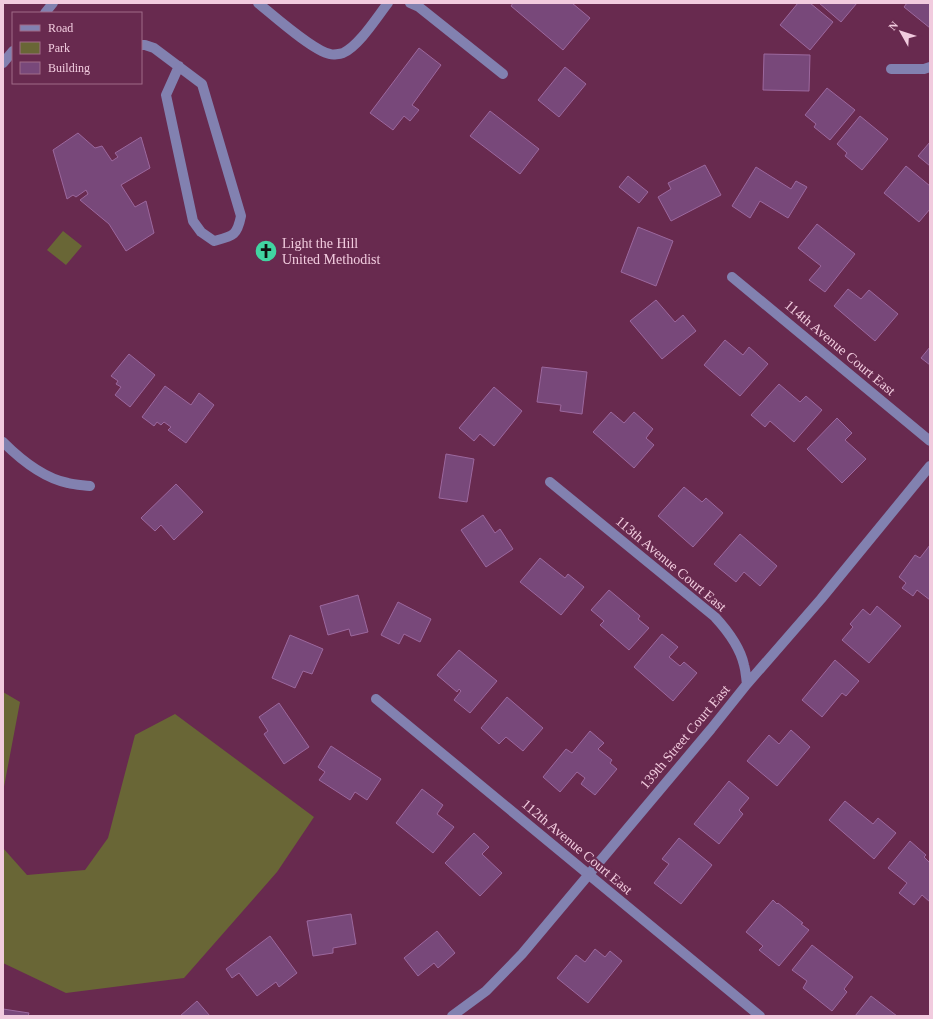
<svg xmlns="http://www.w3.org/2000/svg" width="933" height="1019" font-family="'Times New Roman',serif">
<rect width="100%" height="100%" fill="#682a4f"/>
<!-- green -->
<path fill="#696636" d="M 63,231 L 82,246 L 66,265 L 47,250 Z
M 3,692 L 20,702 L 3,792 Z
M 175,714 L 314,817 L 277,872 L 184,978 L 66,993 L 3,963 L 3,848 L 27,875 L 85,870 L 108,838 L 135,735 Z"/>
<!-- building -->
<path fill="#78487a" stroke="#9c689e" d="M 513,3 L 572,3 L 590,18 L 563,50 L 511,6 Z
M 798,3 L 810,3 L 833,22 L 810,50 L 780,25 Z
M 819,3 L 857,3 L 841,22 Z
M 907,3 L 930,3 L 930,28 L 904,7 Z
M 419,48 L 441,65 L 412,105 L 419,110 L 410,121 L 404,116 L 393,130 L 370,113 Z
M 764,54 L 810,55 L 809,91 L 763,90 Z
M 565,67 L 586,84 L 559,117 L 538,100 Z
M 827,88 L 855,110 L 830,140 L 814,127 L 816,124 L 805,115 Z
M 490,111 L 539,149 L 520,174 L 470,136 Z
M 860,116 L 888,139 L 862,170 L 845,156 L 847,153 L 837,144 Z
M 78,133 L 95,148 L 102,146 L 112,161 L 118,157 L 115,153 L 141,137 L 150,168 L 121,185 L 135,207 L 146,201 L 154,233 L 126,251 L 109,224 L 80,200 L 88,194 L 86,190 L 76,197 L 73,195 L 67,199 L 53,150 Z
M 930,142 L 930,166 L 918,156 Z
M 705,165 L 721,195 L 671,221 L 658,197 L 671,189 L 668,183 Z
M 906,166 L 930,186 L 930,209 L 919,222 L 884,193 Z
M 756,167 L 791,189 L 796,181 L 807,187 L 788,218 L 760,201 L 750,218 L 732,206 Z
M 628,176 L 648,192 L 639,203 L 619,187 Z
M 817,224 L 855,254 L 825,292 L 809,280 L 821,266 L 798,248 Z
M 638,227 L 673,241 L 656,286 L 621,272 Z
M 848,289 L 861,299 L 869,290 L 898,314 L 875,341 L 834,306 Z
M 656,300 L 675,322 L 683,315 L 696,331 L 662,359 L 630,321 Z
M 725,340 L 743,355 L 749,347 L 768,364 L 740,396 L 704,365 Z
M 930,347 L 930,365 L 921,358 Z
M 129,354 L 155,375 L 130,407 L 115,395 L 121,387 L 116,384 L 118,381 L 111,376 Z
M 542,367 L 587,372 L 582,414 L 560,411 L 561,405 L 537,402 Z
M 779,384 L 800,402 L 806,396 L 822,410 L 794,442 L 770,421 L 765,427 L 751,415 Z
M 165,386 L 191,405 L 199,393 L 214,405 L 186,443 L 168,430 L 171,427 L 164,422 L 161,425 L 157,422 L 154,426 L 142,417 Z
M 494,387 L 522,411 L 494,446 L 480,434 L 474,441 L 459,428 Z
M 611,412 L 624,423 L 634,412 L 653,429 L 646,438 L 654,445 L 634,468 L 593,432 Z
M 837,418 L 852,433 L 845,440 L 866,459 L 842,483 L 807,449 Z
M 446,454 L 474,459 L 467,502 L 439,498 Z
M 176,484 L 203,512 L 174,540 L 161,525 L 155,531 L 141,518 Z
M 684,487 L 702,502 L 706,498 L 723,513 L 693,547 L 658,516 Z
M 483,515 L 495,533 L 500,529 L 513,549 L 486,567 L 461,530 Z
M 740,534 L 777,566 L 760,586 L 744,572 L 736,582 L 714,564 Z
M 930,545 L 930,600 L 917,590 L 913,596 L 902,588 L 906,583 L 899,577 L 915,555 L 920,558 Z
M 540,558 L 565,578 L 568,574 L 584,587 L 561,615 L 520,582 Z
M 609,590 L 640,616 L 638,619 L 649,628 L 629,650 L 600,625 L 604,621 L 591,610 Z
M 358,595 L 368,632 L 351,636 L 349,629 L 328,635 L 320,606 Z
M 398,602 L 431,619 L 420,642 L 404,634 L 399,644 L 381,635 Z
M 877,606 L 901,626 L 869,663 L 842,640 L 853,627 L 850,624 L 863,609 L 870,615 Z
M 662,634 L 678,647 L 669,657 L 680,666 L 684,662 L 697,673 L 673,701 L 634,667 Z
M 290,635 L 323,649 L 312,674 L 303,671 L 295,688 L 272,678 Z
M 459,650 L 497,681 L 470,713 L 454,700 L 461,691 L 459,689 L 457,692 L 437,675 Z
M 835,660 L 859,681 L 846,696 L 842,693 L 822,717 L 802,700 Z
M 507,697 L 543,728 L 523,751 L 506,737 L 499,744 L 481,728 Z
M 279,703 L 309,747 L 284,764 L 264,734 L 268,731 L 259,717 Z
M 791,730 L 810,747 L 777,786 L 747,761 L 769,735 L 779,744 Z
M 590,731 L 604,743 L 598,749 L 612,760 L 610,763 L 617,769 L 595,795 L 581,784 L 585,778 L 577,772 L 560,792 L 543,777 L 566,749 L 572,753 Z
M 331,746 L 381,779 L 367,800 L 355,792 L 350,800 L 319,780 L 325,772 L 318,767 Z
M 729,781 L 749,798 L 739,810 L 743,814 L 719,844 L 694,824 Z
M 422,789 L 443,805 L 437,814 L 454,827 L 433,853 L 396,823 Z
M 845,801 L 873,824 L 878,818 L 896,833 L 874,859 L 829,820 Z
M 474,833 L 489,847 L 482,854 L 502,873 L 480,896 L 445,863 Z
M 679,838 L 712,865 L 681,904 L 654,883 L 669,864 L 662,859 Z
M 910,841 L 926,855 L 924,857 L 930,863 L 930,902 L 922,895 L 914,905 L 899,893 L 907,883 L 888,868 Z
M 773,900 L 777,904 L 778,903 L 803,923 L 801,924 L 809,930 L 779,966 L 759,950 L 763,946 L 746,932 Z
M 351,914 L 356,944 L 333,948 L 333,953 L 313,956 L 307,921 Z
M 437,931 L 455,953 L 438,968 L 434,963 L 418,976 L 404,958 Z
M 270,936 L 297,973 L 279,987 L 276,982 L 257,996 L 239,973 L 232,978 L 226,969 Z
M 812,945 L 853,977 L 844,989 L 847,992 L 832,1011 L 803,988 L 807,981 L 792,970 Z
M 595,949 L 605,957 L 610,951 L 622,961 L 588,1003 L 557,978 L 576,955 L 585,962 Z
M 871,996 L 897,1016 L 855,1016 Z
M 197,1001 L 210,1016 L 180,1016 Z
M 3,1009 L 29,1013 L 28,1016 L 3,1016 Z"/>
<g fill="none" stroke-linecap="round" stroke-linejoin="round">
<!-- minor -->
<path stroke="#8281b0" stroke-width="10" d="M 258,3 C 273,15 313,51 330,54 C 333,55 340,54 343,53 C 359,46 377,17 388,3
M 410,3 L 419,7 L 503,74
M 45,13 L 53,3
M 141,45 L 145,45 L 154,48 L 202,84 L 241,216 C 237,236 233,236 214,241 L 201,232 L 193,221 L 166,95 L 179,66
M 3,63 L 13,51
M 891,69 L 924,69 L 930,67
M 732,277 L 930,441
M 3,442 C 21,460 43,478 68,483 C 75,485 83,485 90,486
M 550,482 L 715,617 C 727,630 740,647 744,665 C 746,672 746,678 747,684
M 376,699 L 760,1016
M 452,1016 L 486,991 L 522,954 L 711,729 L 747,684 L 821,599 L 930,466"/>
</g>
<!-- icons -->
<defs>
<g id="church-disc" transform="scale(1.15)"><circle r="9.5" fill="#41d4a1" stroke="#682a4f"/><path d="M-1.2-6h2.4v3.5h3.3v2.4h-3.3V6h-2.4V-.1h-3.3v-2.4h3.3Z" fill="#111"/></g>
</defs>
<g fill-rule="evenodd">
<use href="#church-disc" x="266" y="251"/>
</g>
<g text-anchor="middle" dominant-baseline="central" stroke-width="4" stroke-linejoin="round" paint-order="stroke">
<!-- poi labels -->
<g font-size="14" fill="#f1cbde" stroke="#682a4f" text-anchor="start">
<text x="282" y="243">Light the Hill<tspan x="282" dy="16">United Methodist</tspan></text>
</g>
<!-- street labels -->
<g font-size="14" fill="#f1cbde" stroke="#682a4f">
<text transform="translate(840 348) rotate(40)">114th Avenue Court East</text>
<text transform="translate(671 564) rotate(40)">113th Avenue Court East</text>
<text transform="translate(685 737) rotate(-50)">139th Street Court East</text>
<text transform="translate(577 847) rotate(40)">112th Avenue Court East</text>
</g>
</g>
<!-- border -->
<rect width="933" height="1019" fill="none" stroke="#f1cbde" stroke-width="8"/>
<!-- legend -->
<rect x="12" y="12" width="130" height="72" fill="#682a4f" stroke="#9f6a88"/>
<rect x="20" y="25" width="20" height="6" fill="#8281b0" stroke="#9f6a88"/>
<text x="48" y="32" font-size="12" fill="#f1cbde">Road</text>
<rect x="20" y="42" width="20" height="12" fill="#696636" stroke="#9f6a88"/>
<text x="48" y="52" font-size="12" fill="#f1cbde">Park</text>
<rect x="20" y="62" width="20" height="12" fill="#78487a" stroke="#9f6a88"/>
<text x="48" y="72" font-size="12" fill="#f1cbde">Building</text>
<!-- north arrow -->
<g transform="translate(901 32) rotate(309)" stroke="#682a4f" stroke-width="3" paint-order="stroke">
<path d="M0-3L7 15L0 10L-7 15Z" fill="#f1cbde"/>
<text y="-6" font-size="11" font-weight="bold" text-anchor="middle" fill="#f1cbde">N</text>
</g>
</svg>
